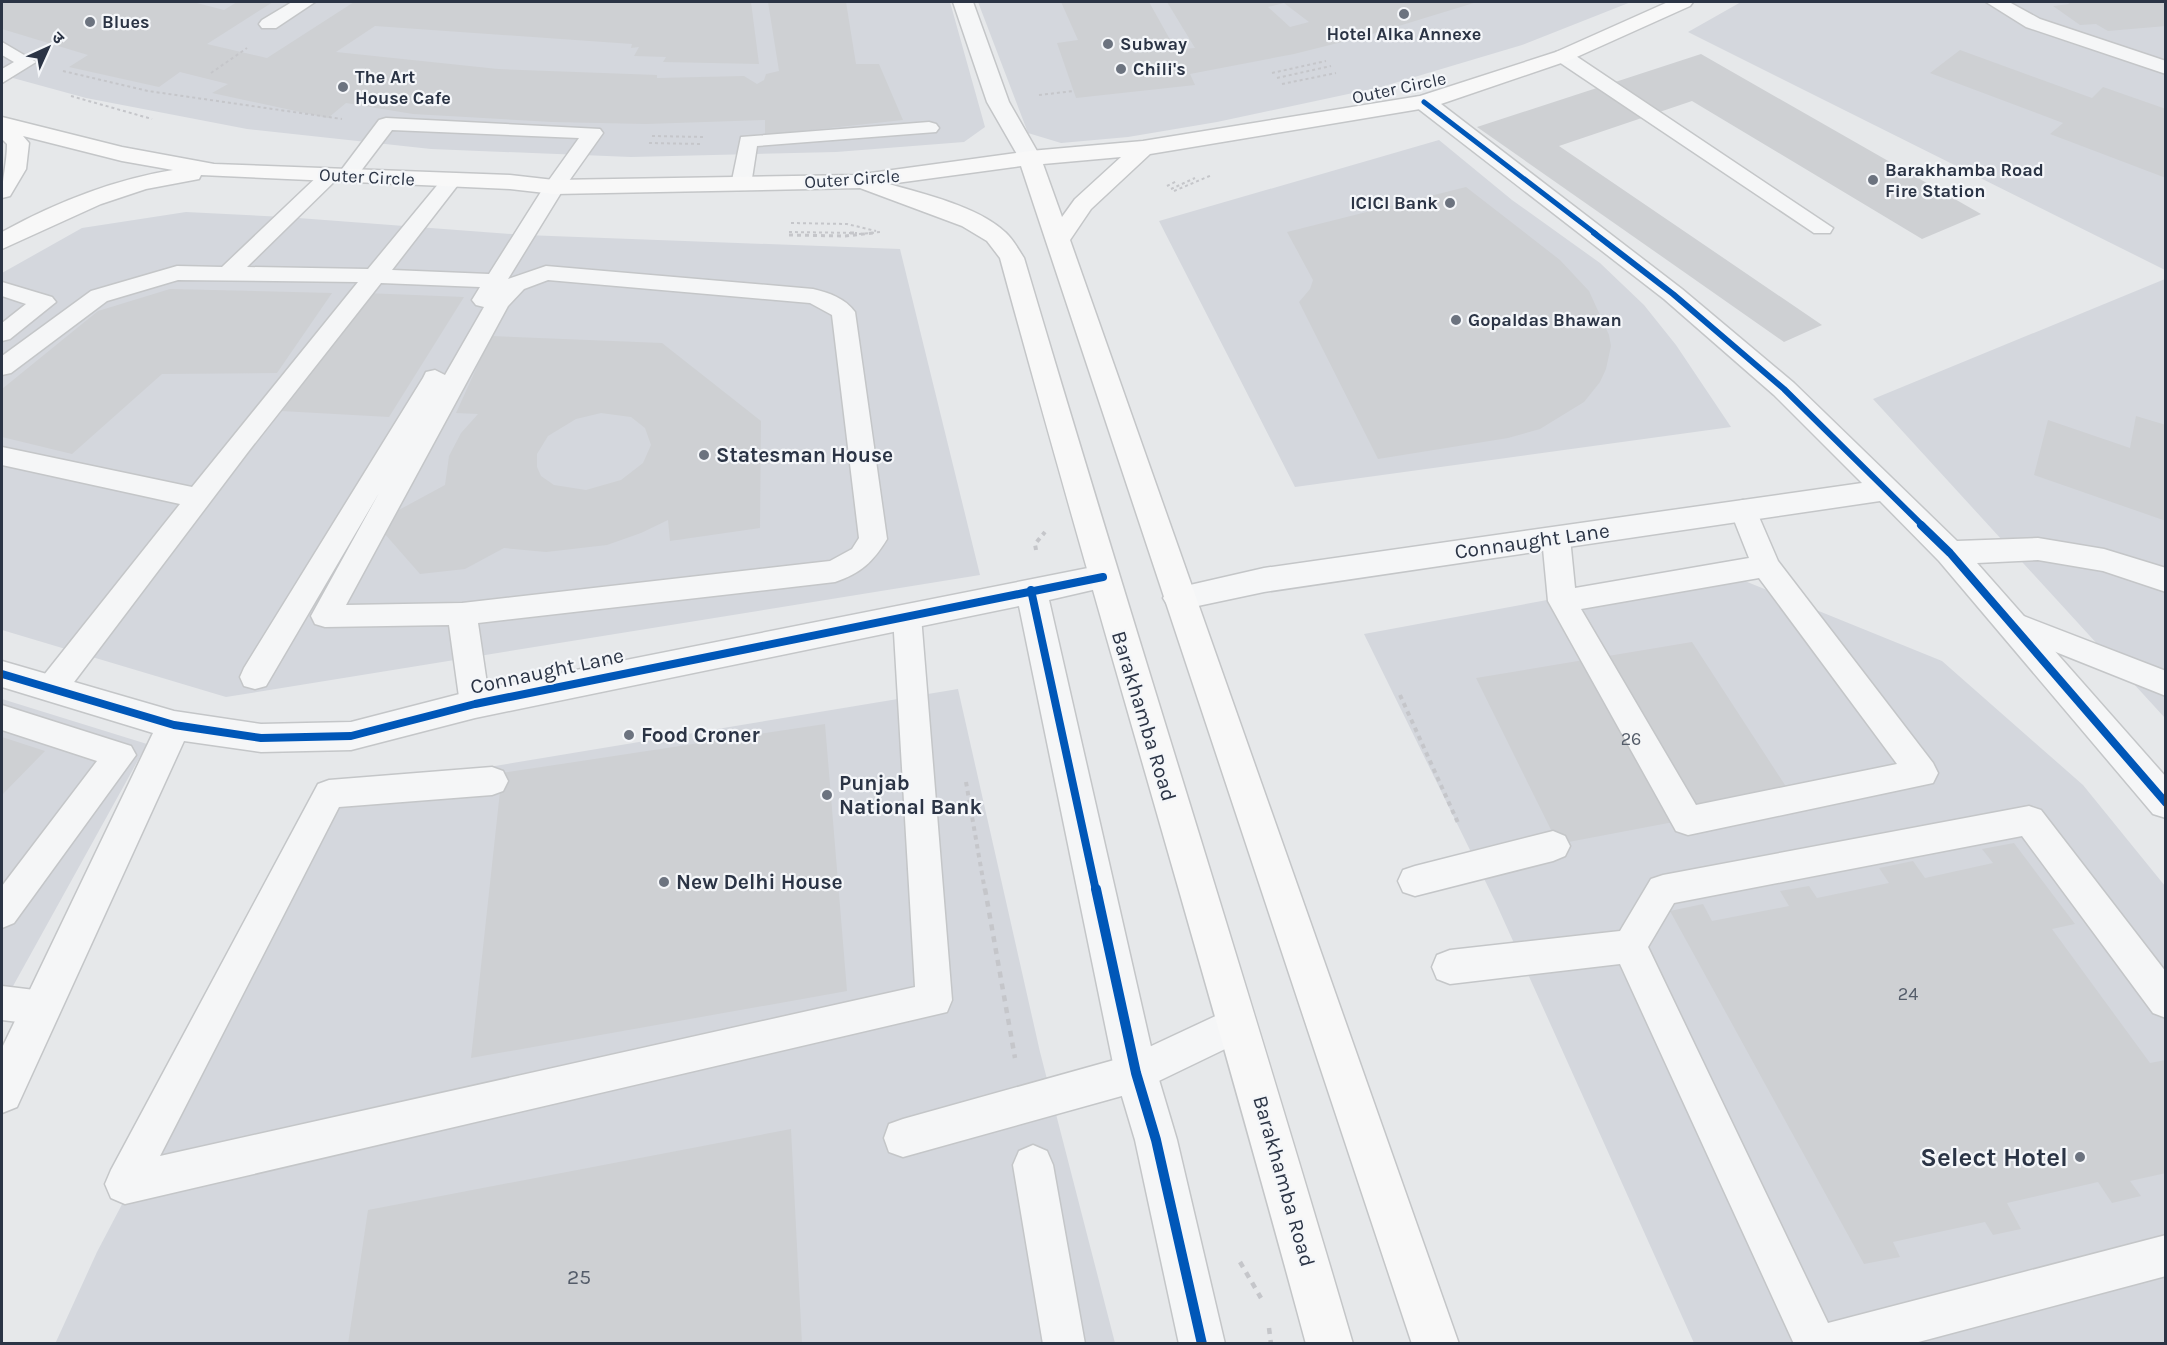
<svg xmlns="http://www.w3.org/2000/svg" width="2167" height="1345" font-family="Karla,'Noto Sans Devanagari',sans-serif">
<rect width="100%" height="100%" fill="#e6e8ea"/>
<!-- built -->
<path fill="#d4d7dd" d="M 2,2 L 950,2 L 985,127 L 964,142 L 836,152 L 631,157 L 431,149 L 247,129 L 86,98 L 2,75 Z
M 978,2 L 1631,2 L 1522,45 L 1381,87 L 1217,122 L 1128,137 L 1061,143 L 1028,133 Z
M 1741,2 L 2165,2 L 2165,270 L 1688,32 Z
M 1439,140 L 1512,200 L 1600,263 L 1644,305 L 1676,345 L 1731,427 L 1295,487 L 1159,221 Z
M 186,212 L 285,217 L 525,235 L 900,249 L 980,575 L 226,697 L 2,630 L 2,273 L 82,228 Z
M 2165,279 L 2165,718 L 1873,399 Z
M 1715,569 L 1942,661 L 2083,785 L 2165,886 L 2165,1343 L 1694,1343 L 1495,901 L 1364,634 Z
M 958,689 L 1040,1052 L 1115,1343 L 55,1344 L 97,1252 L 338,792 Z
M 2,699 L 147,744 L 2,1006 Z"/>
<!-- building -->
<path fill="#ced0d3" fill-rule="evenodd" d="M 2,2 L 193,2 L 224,10 L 237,2 L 273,2 L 207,44 L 267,58 L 354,2 L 751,2 L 759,64 L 663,62 L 666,57 L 634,56 L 639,47 L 631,48 L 632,44 L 375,26 L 336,52 L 498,69 L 657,75 L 657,78 L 744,76 L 757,84 L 764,80 L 766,74 L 779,71 L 768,2 L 846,2 L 856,64 L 879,64 L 903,120 L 765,135 L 765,120 L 646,124 L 552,122 L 413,114 L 346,103 L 328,118 L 212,93 L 228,84 L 180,72 L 159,87 L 69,67 L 88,55 L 2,29 Z
M 1061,2 L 1149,2 L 1172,43 L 1131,46 L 1134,53 L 1195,48 L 1167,2 L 1477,2 L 1366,36 L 1294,54 L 1190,74 L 1195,85 L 1076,98 L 1057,43 L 1078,40 ZM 1284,3 L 1309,22 L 1290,27 L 1268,7 Z
M 2066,2 L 2166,2 L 2166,26 L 2108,31 L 2096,24 L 2080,25 L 2053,6 L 2070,4 Z
M 1960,50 L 2092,98 L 2103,87 L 2166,109 L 2166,178 L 2050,134 L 2063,123 L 1930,73 Z
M 1701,54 L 1981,214 L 1922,239 L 1692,101 L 1559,146 L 1822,325 L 1784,342 L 1477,127 Z
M 1466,187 L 1560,260 L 1589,291 L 1609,335 L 1611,346 L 1606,369 L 1600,382 L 1584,402 L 1540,429 L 1508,438 L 1378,459 L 1299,302 L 1310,289 L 1313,280 L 1287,232 Z
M 170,289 L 332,293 L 277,373 L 162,374 L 72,454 L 2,437 L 2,389 L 98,311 Z
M 365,293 L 464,297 L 389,417 L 281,411 Z
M 491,336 L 662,343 L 761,421 L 760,528 L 670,541 L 668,520 L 641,533 L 607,545 L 546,552 L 504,548 L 465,569 L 420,574 L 384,533 L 397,511 L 445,485 L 449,456 L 461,433 L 478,414 L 456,413 ZM 601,413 L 631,417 L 645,428 L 651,445 L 643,463 L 621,480 L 586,490 L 554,485 L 541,476 L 537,467 L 537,454 L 548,436 L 576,419 Z
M 2136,416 L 2166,425 L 2166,521 L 2034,475 L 2048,420 L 2130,448 Z
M 1692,642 L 1794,799 L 1558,844 L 1476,678 Z
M 825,724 L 847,991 L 471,1058 L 502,773 Z
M 2,737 L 45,751 L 2,795 Z
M 2014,843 L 2075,924 L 2052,929 L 2150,1063 L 2166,1060 L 2166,1173 L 2130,1181 L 2141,1196 L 2112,1203 L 2098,1182 L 2007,1203 L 2021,1229 L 1993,1235 L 1985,1222 L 1893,1242 L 1900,1257 L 1864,1264 L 1670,911 L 1703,904 L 1712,921 L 1789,906 L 1780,891 L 1809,886 L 1817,898 L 1889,883 L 1879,868 L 1913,861 L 1925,878 L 1993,863 L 1982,849 Z
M 791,1129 L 802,1344 L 348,1344 L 368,1210 Z"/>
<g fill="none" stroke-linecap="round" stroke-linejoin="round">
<!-- service casing -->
<g stroke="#c4c6c8" stroke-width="3">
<path id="service" d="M 2,42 L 36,62 L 2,83 L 2,69 L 14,62 L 2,55 Z
M 1563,50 L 1570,52 L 1833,228 L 1830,233 L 1814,233 L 1556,60 L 1554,56 L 1556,52 Z
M 386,118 L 600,129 L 603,133 L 564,188 L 508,279 L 546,266 L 813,289 C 829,293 845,298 855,312 L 887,539 C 873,562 861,573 835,582 L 478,623 L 490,704 L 486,713 L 475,716 L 464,713 L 460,704 L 449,625 L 325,627 L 315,624 L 311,616 L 379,493 L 266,686 L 255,689 L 244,686 L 240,677 L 244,668 L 423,378 L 426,372 L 435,370 L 445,375 L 484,307 L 476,305 L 472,300 L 480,287 L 381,283 L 248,452 L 62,698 L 51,701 L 40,698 L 36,689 L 40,680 L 180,504 L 2,465 L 2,447 L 192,487 L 358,282 L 178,280 L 107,301 L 11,373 L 2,375 L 2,356 L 91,291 L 177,266 L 222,267 L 323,171 L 330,169 L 339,173 L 379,120 ZM 392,130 L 579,138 L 544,187 L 489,274 L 392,270 L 461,181 L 458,177 L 444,177 L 368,269 L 247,267 L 338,178 L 347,182 L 354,180 ZM 548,280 L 810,303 L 832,315 L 859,538 L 852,549 L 830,561 L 462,603 L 346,605 L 508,306 L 524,289 Z
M 929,122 L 936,124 L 939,128 L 936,132 L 757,146 L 751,185 L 748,189 L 734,189 L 731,185 L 741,137 Z
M 2,282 L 52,297 L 56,302 L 10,339 L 2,341 L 2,323 L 26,304 L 2,296 Z
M 1743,500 L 1753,503 L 1756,510 L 1778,561 L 1933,763 L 1938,773 L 1933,783 L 1688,835 L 1676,831 L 1548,601 L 1542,538 L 1546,531 L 1556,528 L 1566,531 L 1570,538 L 1575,588 L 1749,558 L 1730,510 L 1733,503 ZM 1759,578 L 1897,764 L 1696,805 L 1581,609 Z
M 907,605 L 917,608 L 921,616 L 952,1000 L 947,1012 L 125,1204 L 111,1198 L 105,1184 L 111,1170 L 318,784 L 329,780 L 492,767 L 503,771 L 508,781 L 503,791 L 492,795 L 339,807 L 160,1156 L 915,987 L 893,616 L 897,608 Z
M 2008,610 L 2166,671 L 2166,696 L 1998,629 L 1993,621 L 1998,613 Z
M 2,705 L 131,746 L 136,755 L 14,923 L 2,928 L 2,886 L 97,761 L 2,730 Z
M 2029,806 L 2041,810 L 2166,972 L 2166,1018 L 2153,1013 L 2022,836 L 1674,903 L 1648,947 L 1828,1323 L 2166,1235 L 2166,1276 L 1911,1344 L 1794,1344 L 1620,964 L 1450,984 L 1437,979 L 1432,967 L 1437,955 L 1450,950 L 1620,931 L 1651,879 L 1663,875 Z
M 1553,831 L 1565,836 L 1570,846 L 1565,856 L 1553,861 L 1415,896 L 1403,892 L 1398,881 L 1403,870 L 1415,866 Z
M 2,986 L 43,991 L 56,996 L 61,1008 L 56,1020 L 43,1025 L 2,1020 Z
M 1237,1006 L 1250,1011 L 1255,1024 L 1250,1037 L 1136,1092 L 903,1157 L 889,1152 L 884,1138 L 889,1124 L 903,1119 L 1132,1055 Z
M 1033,1145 L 1047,1151 L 1053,1165 L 1085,1344 L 1043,1344 L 1013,1165 L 1019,1151 Z"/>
</g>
<!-- minor casing -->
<g stroke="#c4c6c8" stroke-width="3">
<path id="minor" d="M 292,2 L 315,2 L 276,28 L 262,28 L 259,24 L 262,20 Z
M 1986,2 L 2009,2 L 2040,19 L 2166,61 L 2166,74 L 2026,27 Z
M 1424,96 L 1432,97 L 1682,289 L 1794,383 L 1957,541 L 2038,538 L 2104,549 L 2166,568 L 2166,592 L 2103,571 L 2038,560 L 1977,563 L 2166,777 L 2166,818 L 2153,814 L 1939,561 L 1880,501 L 1264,592 L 1179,610 L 1168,606 L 1163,598 L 1168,590 L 1264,568 L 1862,483 L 1774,395 L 1664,299 L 1416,107 L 1413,102 L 1416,97 Z
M 1103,565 L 1114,569 L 1119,577 L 1114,585 L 1049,600 L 1157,1073 L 1177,1140 L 1225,1344 L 1179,1344 L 1135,1140 L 1115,1073 L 1019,606 L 475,718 L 351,750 L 261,752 L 184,741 L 17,1107 L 2,1113 L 2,1048 L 153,733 L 2,687 L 2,661 L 174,711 L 261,724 L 351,722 L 475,690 Z"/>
</g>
<!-- tertiary casing -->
<g stroke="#c4c6c8" stroke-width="3">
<path id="tertiary" d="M 953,2 L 973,2 L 1009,102 L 1041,158 L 1038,163 L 1022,163 L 987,102 Z"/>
</g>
<!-- secondary casing -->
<g stroke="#c4c6c8" stroke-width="3">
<path id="secondary" d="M 1668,2 L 1693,2 L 1690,6 L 1570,60 L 1432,107 L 1150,154 L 1091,209 L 1070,240 L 1459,1344 L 1412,1344 L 1021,166 L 889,184 C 924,194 979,207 1005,232 C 1013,239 1018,249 1024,258 C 1131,621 1247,981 1353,1344 L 1306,1344 C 1208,981 1099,621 1000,258 L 987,241 L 962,226 L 860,188 L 554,194 L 510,189 L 201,175 L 199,179 L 146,189 L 101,204 L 2,249 L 2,232 C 55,203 112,180 173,170 L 122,161 L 23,136 L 29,143 L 26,169 L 10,196 L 2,198 C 2,178 7,163 7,144 L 2,139 L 2,117 L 122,147 L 214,164 L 510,175 L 554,180 L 856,175 L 1030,151 L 1143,141 L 1420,96 L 1556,52 ZM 1121,157 L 1075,199 L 1062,217 L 1043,164 Z"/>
</g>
<!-- path-far3 -->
<path stroke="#c5c6ca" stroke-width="2" stroke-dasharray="3 3" stroke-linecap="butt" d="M 63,71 L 148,91 L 342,119
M 211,73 L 247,48
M 1272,73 L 1326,61
M 1277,78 L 1331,66
M 1282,84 L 1336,73
M 1039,95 L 1074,91
M 71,96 L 152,119
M 652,136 L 704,137
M 649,143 L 701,144
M 1167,186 L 1177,181
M 1171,189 L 1195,178
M 1174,191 L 1212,175
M 791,223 L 847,224 L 876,231
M 789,232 L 857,233
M 859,234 L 881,232"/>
<!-- path-far2 -->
<path stroke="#c5c6ca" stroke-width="3" stroke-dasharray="4 4" stroke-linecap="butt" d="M 850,233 L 857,233
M 789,235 L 845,236 L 873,233"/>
<!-- path-far1 -->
<path stroke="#c5c6ca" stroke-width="4" stroke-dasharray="4.5 4.5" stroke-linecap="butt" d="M 1036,550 L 1035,544 L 1045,532
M 1400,695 L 1459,825
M 966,782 L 985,891"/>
<!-- path -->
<path stroke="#c5c6ca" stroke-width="4.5" stroke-dasharray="6 6" stroke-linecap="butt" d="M 985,889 L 1015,1058
M 1240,1262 L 1261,1298
M 1269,1328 L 1271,1344"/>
<!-- service -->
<use href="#service" fill="#f5f6f7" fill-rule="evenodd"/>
<!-- minor -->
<use href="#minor" fill="#f5f6f7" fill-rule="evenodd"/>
<!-- tertiary -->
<use href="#tertiary" fill="#f5f6f7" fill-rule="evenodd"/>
<!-- secondary -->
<use href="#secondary" fill="#f8f8f8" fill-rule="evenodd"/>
<!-- cycleway-far3 casing -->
<g stroke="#f4f6f9" stroke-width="8">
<path id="cycleway-far3" d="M 1424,102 L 1596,234"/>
</g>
<!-- cycleway-far2 casing -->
<g stroke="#f4f6f9" stroke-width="9">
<path id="cycleway-far2" d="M 1594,233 L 1673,294 L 1784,389 L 1923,526"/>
</g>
<!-- cycleway-far1 casing -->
<g stroke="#f4f6f9" stroke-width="11">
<path id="cycleway-far1" d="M 1921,525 L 1950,553 L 2166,803
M 1031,590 L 1096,891
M 2,674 L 174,725 L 261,738 L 351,736 L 475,704 L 1103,577"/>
</g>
<!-- cycleway casing -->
<g stroke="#f4f6f9" stroke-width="14">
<path id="cycleway" d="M 1096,889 L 1136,1073 L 1156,1140 L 1202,1344"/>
</g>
<!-- cycleway-far3 -->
<use href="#cycleway-far3" stroke="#0057b8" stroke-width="5"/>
<!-- cycleway-far2 -->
<use href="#cycleway-far2" stroke="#0057b8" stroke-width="6"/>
<!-- cycleway-far1 -->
<use href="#cycleway-far1" stroke="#0057b8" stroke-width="8"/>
<!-- cycleway -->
<use href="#cycleway" stroke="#0057b8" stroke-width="10"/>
</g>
<!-- markers -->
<g fill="#6c737f" stroke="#f4f6f9" stroke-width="2">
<circle cx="1404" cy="14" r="6"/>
<circle cx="90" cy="22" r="6"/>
<circle cx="1108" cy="44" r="6"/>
<circle cx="1121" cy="69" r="6"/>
<circle cx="343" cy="87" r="6"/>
<circle cx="1873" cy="180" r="6"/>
<circle cx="1450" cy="203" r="6"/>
<circle cx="1456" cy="320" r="6"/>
<circle cx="704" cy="455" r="6"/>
<circle cx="629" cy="735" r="6"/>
<circle cx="827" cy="795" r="6"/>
<circle cx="664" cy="882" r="6"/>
<circle cx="2080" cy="1157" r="6"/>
</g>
<g text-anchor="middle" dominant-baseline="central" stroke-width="4.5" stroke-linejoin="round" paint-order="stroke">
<!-- far-poi labels -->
<g font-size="18" font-weight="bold" fill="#2b3445" stroke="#f4f6f9" text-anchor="start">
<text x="102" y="22">Blues</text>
<text x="1404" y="34" text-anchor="middle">Hotel Alka Annexe</text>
<text x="1120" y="44">Subway</text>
<text x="1133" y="69">Chili's</text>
<text x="355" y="77">The Art<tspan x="355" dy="21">House Cafe</tspan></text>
<text x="1885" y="170">Barakhamba Road<tspan x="1885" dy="21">Fire Station</tspan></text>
<text x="1438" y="203" text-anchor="end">ICICI Bank</text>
<text x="1468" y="320">Gopaldas Bhawan</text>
</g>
<!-- far-street labels -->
<g font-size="18" fill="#2b3445" stroke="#f4f6f9">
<text transform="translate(1399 88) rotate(-12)">Outer Circle</text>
<text transform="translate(367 177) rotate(3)">Outer Circle</text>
<text transform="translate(852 179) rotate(-4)">Outer Circle</text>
</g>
<!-- number labels -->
<g font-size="18" fill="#545c69">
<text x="1631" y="739">26</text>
<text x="1908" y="994">24</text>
</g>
<!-- poi labels -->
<g font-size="21" font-weight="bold" fill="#2b3445" stroke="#f4f6f9" text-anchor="start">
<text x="716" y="455">Statesman House</text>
<text x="641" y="735">Food Croner</text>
<text x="839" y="783">Punjab<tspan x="839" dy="24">National Bank</tspan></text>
<text x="676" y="882">New Delhi House</text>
</g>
<!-- street labels -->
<g font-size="21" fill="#2b3445" stroke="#f4f6f9">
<text transform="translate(1532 541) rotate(-8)">Connaught Lane</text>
<text transform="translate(547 671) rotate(-12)">Connaught Lane</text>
<text transform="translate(1144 716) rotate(73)">Barakhamba Road</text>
<text transform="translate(1284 1181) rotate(74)">Barakhamba Road</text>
</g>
<!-- near-number labels -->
<g font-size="21" fill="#545c69">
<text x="579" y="1277">25</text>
</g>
<!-- near-poi labels -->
<g font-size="26" font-weight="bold" fill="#2b3445" stroke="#f4f6f9" text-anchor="end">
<text x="2068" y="1157">Select Hotel</text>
</g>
</g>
<!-- border -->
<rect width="2167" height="1345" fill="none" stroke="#2b3445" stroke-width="6"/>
<!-- north arrow -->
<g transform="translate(48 48) rotate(45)" stroke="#f4f6f9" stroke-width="4.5" paint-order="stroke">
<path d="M0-4.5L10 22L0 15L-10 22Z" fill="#2b3445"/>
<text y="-9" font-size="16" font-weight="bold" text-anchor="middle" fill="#2b3445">उ</text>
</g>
</svg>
